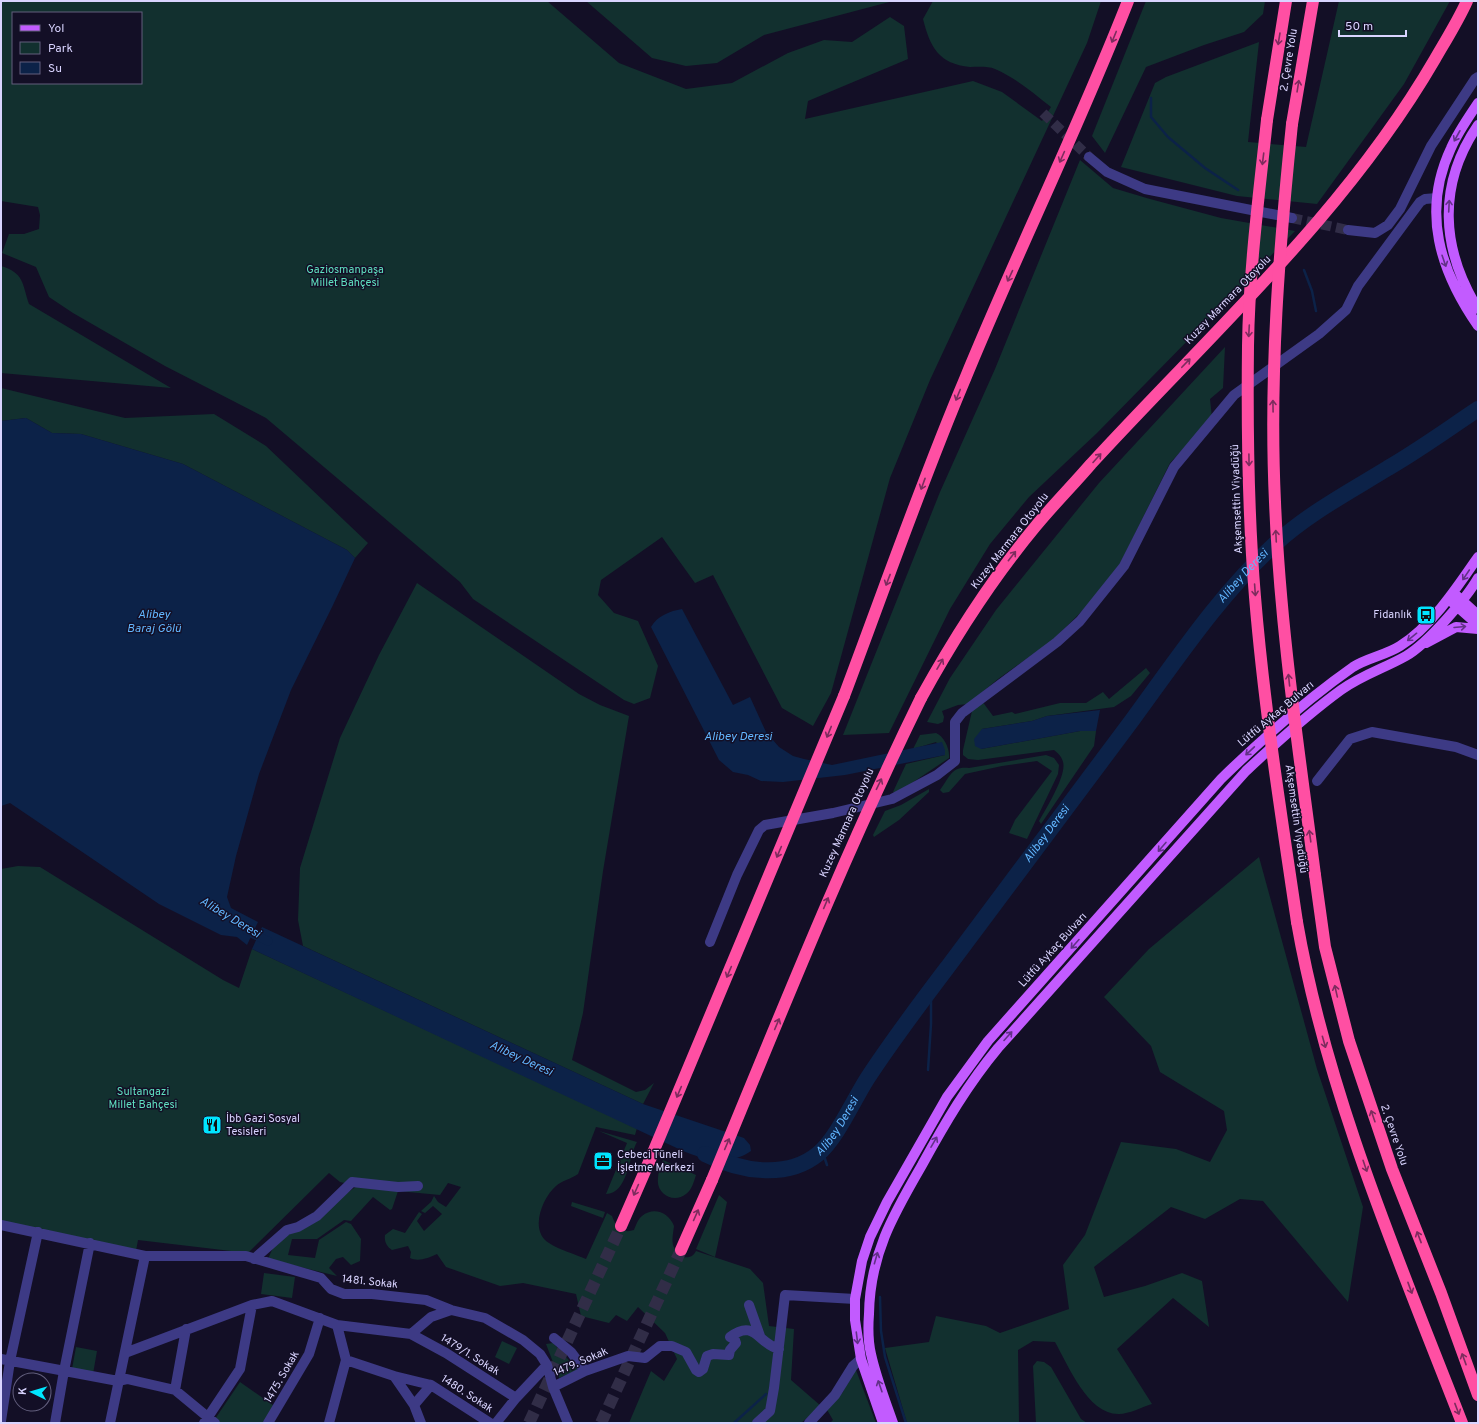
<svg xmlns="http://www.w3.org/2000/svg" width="1479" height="1424" font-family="Overpass,sans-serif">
<rect width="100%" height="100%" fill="#130f26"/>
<!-- green -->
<path fill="#12302f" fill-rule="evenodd" d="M 1,1 L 547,1 L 619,63 L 686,89 L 732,83 L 788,53 L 824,40 L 852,42 L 890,17 L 904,26 L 908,59 L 808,101 L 805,119 L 973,81 L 1002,92 L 1042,121 L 1051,107 C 1033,93 1016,78 995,69 C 988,66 978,67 970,67 C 939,64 930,47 923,19 L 933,1 L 1101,1 L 1087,43 L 930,380 L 890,478 L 831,693 L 813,726 L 782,708 L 713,575 L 695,583 L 662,537 L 601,580 L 598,595 L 614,613 L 638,621 L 658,666 L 650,698 L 634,704 L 624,700 L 473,599 L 460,582 L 266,418 L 165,366 L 73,313 L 49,297 L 36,267 L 2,253 L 9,234 L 24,234 L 39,229 L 40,215 L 38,207 L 1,201 ZM 13,13 L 141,13 L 141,83 L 13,83 Z
M 586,1 L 893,1 L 764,35 L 717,63 L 686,66 L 652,58 Z
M 1146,1 L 1265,1 L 1263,14 L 1244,32 L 1204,45 L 1146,67 L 1105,153 L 1092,136 Z
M 1339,1 L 1450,1 L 1404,84 L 1317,204 L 1237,196 L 1121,167 L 1155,83 L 1166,77 L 1259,42 L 1248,142 L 1306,147 Z
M 1080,160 L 1113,188 L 1150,199 L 1221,218 L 1295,231 L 1097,433 L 1029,497 L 990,544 L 950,609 L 889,733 L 843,735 L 940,492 L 995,369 Z
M 1,266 C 24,273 22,283 29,304 L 171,388 L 1,373 Z
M 1225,347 L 1223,388 L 1210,399 L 1212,418 L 1170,463 L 1120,564 L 1090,603 L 1053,640 L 998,679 L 968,704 L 958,705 L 942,711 L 944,717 L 943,722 L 938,724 L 927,722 L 950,678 L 996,610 L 1099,483 Z
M 1,388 L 125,418 L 214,414 L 266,446 L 368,543 L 355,558 L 347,550 L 183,464 L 81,434 L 52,433 L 26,418 L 1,421 Z
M 417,583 L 579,694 L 600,705 L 629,716 L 603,871 L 583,1013 L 572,1060 L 636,1092 L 645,1090 L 654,1083 L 643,1104 L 303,946 L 298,920 L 300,868 L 340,738 L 379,655 Z
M 1146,668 L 1150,673 L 1131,696 L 1114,707 L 1047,716 L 1032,721 L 982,729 L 981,749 L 1080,731 L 1096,731 L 1094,746 L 1041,824 L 1039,821 C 1046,809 1067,775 1063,762 C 1062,757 1058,753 1054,750 L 978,760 L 968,759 L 963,755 L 963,750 L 972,711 L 982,701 L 993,716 L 1012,712 L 1015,714 L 1060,703 L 1086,703 L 1103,692 L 1109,699 Z
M 936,733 C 944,736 950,749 949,758 L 897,793 L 893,792 L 906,764 L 945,755 L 936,742 L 913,749 L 920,735 Z
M 1046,755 L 1054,758 L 1059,765 L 1058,774 L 1027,839 L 1009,833 L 1015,820 L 1052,771 L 1037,761 L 1002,766 L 965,774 L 949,792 L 943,793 L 940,790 C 950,777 951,766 969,768 Z
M 929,789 L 929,792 L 899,820 L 874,837 L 873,835 L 885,811 L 901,805 Z
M 1259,857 L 1317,1069 L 1363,1207 L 1348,1302 L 1263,1201 L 1240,1199 L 1205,1219 L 1171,1207 L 1094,1267 L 1104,1297 L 1145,1286 L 1182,1273 L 1202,1281 L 1209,1327 L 1173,1298 L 1117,1349 L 1152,1404 C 1142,1407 1129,1414 1119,1414 C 1088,1415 1068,1365 1055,1342 L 1033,1341 L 1018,1350 L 1019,1423 L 907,1423 L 885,1348 L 929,1342 L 936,1316 L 986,1326 L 1000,1333 L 1069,1309 L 1063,1265 L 1085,1235 L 1121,1142 L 1176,1149 L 1210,1162 L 1227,1130 L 1224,1111 L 1160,1072 L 1151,1046 L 1104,997 L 1149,949 Z
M 18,866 L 40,867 L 223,980 L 239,988 L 252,949 L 637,1128 L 635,1135 L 596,1127 L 578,1174 C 571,1179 561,1181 556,1186 C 542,1198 529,1231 549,1243 C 559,1250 575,1254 586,1259 L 607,1213 L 612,1216 C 616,1227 622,1234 634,1230 C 636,1225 638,1219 642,1216 C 654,1206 669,1213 674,1226 C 672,1241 670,1247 682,1257 C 689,1258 693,1257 696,1251 L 750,1269 L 763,1283 L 769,1326 L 794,1329 L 791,1380 L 821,1406 L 801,1423 L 629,1423 L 651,1371 L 664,1381 L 677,1359 L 665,1333 L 638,1307 L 627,1321 L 616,1315 L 609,1323 L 581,1316 L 576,1294 L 523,1283 L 500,1286 L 446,1267 L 437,1254 C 429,1258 418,1262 410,1258 L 411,1252 L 408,1246 L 392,1250 C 387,1247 384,1242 385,1235 L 393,1229 L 405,1233 L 419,1212 L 422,1214 L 417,1221 L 424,1231 L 442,1214 L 433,1206 L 425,1213 L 421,1211 L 431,1202 L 434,1196 L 438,1202 L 446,1207 L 461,1187 L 448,1183 L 440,1195 L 398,1191 L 392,1209 L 390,1210 L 373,1197 L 351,1221 L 344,1220 L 317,1239 L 292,1239 L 288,1255 L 315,1258 L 319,1240 L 346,1222 L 351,1224 L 361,1239 L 360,1261 L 351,1265 L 343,1257 L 336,1259 L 329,1268 L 337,1276 L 268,1259 L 275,1243 L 357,1186 L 340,1182 L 329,1173 L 248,1253 L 138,1240 L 136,1251 L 1,1221 L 1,869 Z
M 599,1131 L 637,1142 C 629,1155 628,1194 606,1194 L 627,1143 Z
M 663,1160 L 696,1175 C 694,1181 692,1190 686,1194 C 674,1204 656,1194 658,1179 C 658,1172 661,1166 663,1160 Z
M 719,1195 L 727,1202 L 715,1257 L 696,1249 Z
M 572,1202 L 605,1212 L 603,1218 L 571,1206 Z
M 264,1273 L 295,1277 L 292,1298 L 261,1294 Z
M 502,1341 L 517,1348 L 509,1364 L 495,1357 Z
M 553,1343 L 578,1370 L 559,1378 L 546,1344 Z
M 76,1347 L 97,1351 L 93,1374 L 72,1369 Z
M 1037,1361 L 1044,1362 L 1051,1367 L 1081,1419 L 1087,1423 L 1036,1423 L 1033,1366 Z
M 853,1369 L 856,1370 L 876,1423 L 830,1423 L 833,1420 L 826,1408 L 843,1392 Z
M 240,1382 L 277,1408 L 267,1423 L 221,1423 L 215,1419 Z"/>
<!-- water -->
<path fill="#0c2248" d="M 26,418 L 52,433 L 81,434 L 183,464 L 347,550 L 355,558 L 333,605 L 291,690 L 259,774 L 236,856 L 227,897 L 231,908 L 258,922 L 247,945 L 237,937 L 221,935 L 159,904 L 10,803 L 1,806 L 1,421 Z
M 682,609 L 733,705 L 750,697 L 766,732 L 779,747 L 793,756 L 804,759 L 832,765 L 942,742 L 945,750 L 945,755 L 845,775 L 783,782 L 761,781 L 748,775 L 733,772 L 719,760 L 651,627 C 657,616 670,611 682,609 Z
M 1100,710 L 1096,731 L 1080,731 L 981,749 L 975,746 L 974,739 L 982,729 L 1032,721 L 1047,716 Z
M 262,927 L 643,1104 L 744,1138 L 750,1145 L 751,1151 C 730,1166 704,1160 683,1151 L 252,949 Z"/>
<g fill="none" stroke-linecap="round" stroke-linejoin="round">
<!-- stream -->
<path stroke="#0c2248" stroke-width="2.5" d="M 1151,98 L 1151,117 L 1168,137 L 1205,168 L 1238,190
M 1304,270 L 1312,291 L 1316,311
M 928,1070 L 931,1024 L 931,989
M 822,1150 L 827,1165
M 880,1297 L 881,1331 L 885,1357 L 906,1423
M 734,1423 L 766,1394"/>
<!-- canal -->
<path stroke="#0c2248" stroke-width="9" d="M 247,931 L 268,941"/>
<!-- river -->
<path stroke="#0c2248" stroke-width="16" id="s1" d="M 705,1154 C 739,1171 786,1180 818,1154 C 837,1138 853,1101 867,1079 C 893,1039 922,1001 950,964 C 1011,882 1072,801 1133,719 C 1177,659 1220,594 1275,544 C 1309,513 1349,492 1388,468 C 1419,450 1448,429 1478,409"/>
<!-- minor-tunnel -->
<path stroke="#312d47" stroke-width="10" stroke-dasharray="10 5" stroke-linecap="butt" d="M 1043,113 L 1089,157
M 1292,218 L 1348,230"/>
<!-- highway-tunnel -->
<path stroke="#312d47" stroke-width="12" stroke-dasharray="12 6" stroke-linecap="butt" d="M 529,1423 L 621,1226
M 601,1423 L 681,1250"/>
<!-- minor -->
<path stroke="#3d3a85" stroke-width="10" d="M 1089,157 L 1107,172 L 1145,189 L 1292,218
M 1348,230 L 1375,233 L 1388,225 L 1400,209 L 1431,146 L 1475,79 L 1478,77
M 1317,781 L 1350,739 L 1372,732 L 1456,747 L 1478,755
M 710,942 L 737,875 L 759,830 L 765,825 L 833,813 L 892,799 L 937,775 L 955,761 L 955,722 L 962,713 L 1057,642 L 1080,621 L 1124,566 L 1174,467 L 1234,395 L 1319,334 L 1346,310 L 1358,286 L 1420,202 L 1425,199 L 1437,198
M 1,1225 L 145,1256
M 254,1259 L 287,1230 L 298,1227 L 317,1216 L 352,1182 L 398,1187 L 418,1186
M 749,1305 L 760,1336
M 411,1334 L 446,1353 L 516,1398
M 554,1338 L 571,1352 L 585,1371
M 125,1353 L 252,1305 L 272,1301 L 337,1325 L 411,1334 L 431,1317 L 451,1310 L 485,1318 L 523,1340 L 540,1354 L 547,1365 L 553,1387 L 568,1423
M 1,1359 L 118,1381 L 127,1379 L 175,1390 L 215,1423
M 346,1360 L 394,1376 L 414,1405 L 421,1423
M 394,1376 L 431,1385
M 553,1387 L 585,1371 L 628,1356 L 645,1358 L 660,1346 L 672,1346 L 686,1352 L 696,1370 L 699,1372 L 703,1369 L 707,1356 L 713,1354 L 729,1355 L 730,1350 L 736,1343 L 735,1340 L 730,1337 C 755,1318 758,1344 779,1349
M 175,1390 L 186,1329
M 414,1405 L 431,1385 L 490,1423
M 1,1421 L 10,1361 L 38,1232
M 55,1423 L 64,1371 L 90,1243
M 110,1423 L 145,1256 L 246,1256 L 321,1278 L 331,1289 L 344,1294 L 372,1294 L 426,1300 L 451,1310
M 204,1423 L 240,1369 L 252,1305
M 268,1423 L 309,1354 L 320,1318
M 329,1423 L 346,1360 L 337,1325
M 496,1423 L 516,1398 L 547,1365
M 757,1423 L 770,1411 L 774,1388 L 785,1295 L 855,1299
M 809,1423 L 835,1395 L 853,1366 L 861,1359"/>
<!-- major -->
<path stroke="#c25bff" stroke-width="10" d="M 1478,103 C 1468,118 1458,132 1451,148 C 1421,212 1440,271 1478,326
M 1478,125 C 1437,185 1441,249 1478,309
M 1457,596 L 1478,615
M 1452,602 L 1478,625
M 1426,643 L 1456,627 L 1478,629
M 883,1423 L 861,1359 L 855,1320 L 855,1299 L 862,1261 L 870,1237 L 887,1202 L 947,1097 L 988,1041 L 1221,779 C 1262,739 1306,700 1353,667 C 1367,658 1386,655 1400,646 C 1431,627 1458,586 1478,557
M 893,1423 C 885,1400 876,1377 871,1354 C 868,1341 868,1327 869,1314 C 870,1254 893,1215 922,1165 C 945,1123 968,1084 998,1048 L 1246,771 C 1277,742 1308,714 1341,690 C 1362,675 1385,668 1406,656 C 1427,644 1466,599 1478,578"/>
<!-- highway -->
<path stroke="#ff4fa3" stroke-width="12" d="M 1267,120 L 1286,1
M 1292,124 L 1313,1
M 844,696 C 884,590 921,483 965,379 C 1017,252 1078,129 1128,1
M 921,698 C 954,638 991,580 1035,527 C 1053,505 1073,485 1091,464 C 1211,333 1345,214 1435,59 C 1446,40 1458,21 1467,1
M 1315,875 L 1325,947 L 1349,1041 L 1392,1169 L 1441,1293 L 1478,1395
M 1297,922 C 1327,1094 1399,1261 1462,1423
M 621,1226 L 652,1155
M 681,1250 L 712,1180"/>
<!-- highway-bridge -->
<path stroke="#ff4fa3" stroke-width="12" d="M 1267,120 C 1259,195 1249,271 1248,346 C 1247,430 1248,514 1255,597 C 1264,706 1281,814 1297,922
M 1292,124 C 1279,250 1269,376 1275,502 C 1280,628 1299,751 1315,875
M 652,1155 L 844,696
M 712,1180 C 779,1018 844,855 921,698"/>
</g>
<!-- one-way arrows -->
<defs><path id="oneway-shaft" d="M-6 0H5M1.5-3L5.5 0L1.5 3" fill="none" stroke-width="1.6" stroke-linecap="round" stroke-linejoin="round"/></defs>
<g stroke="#7d2c5e">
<use href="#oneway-shaft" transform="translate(1114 37) rotate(112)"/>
<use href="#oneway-shaft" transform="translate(1279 39) rotate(99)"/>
<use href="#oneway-shaft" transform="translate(1298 86) rotate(-81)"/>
<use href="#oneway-shaft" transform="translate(1062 157) rotate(114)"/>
<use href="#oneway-shaft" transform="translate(1263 159) rotate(97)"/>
<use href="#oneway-shaft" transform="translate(1010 276) rotate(115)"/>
<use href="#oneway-shaft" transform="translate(1249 331) rotate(93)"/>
<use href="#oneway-shaft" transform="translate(1186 363) rotate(-46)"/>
<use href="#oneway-shaft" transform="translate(958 395) rotate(112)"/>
<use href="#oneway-shaft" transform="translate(1273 406) rotate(-91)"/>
<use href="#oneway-shaft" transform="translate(1097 458) rotate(-48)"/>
<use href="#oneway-shaft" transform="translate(1249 460) rotate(89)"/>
<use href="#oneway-shaft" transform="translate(923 484) rotate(110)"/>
<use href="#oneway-shaft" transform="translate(1276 536) rotate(-93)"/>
<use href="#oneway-shaft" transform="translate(1012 556) rotate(-52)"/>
<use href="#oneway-shaft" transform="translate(888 580) rotate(111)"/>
<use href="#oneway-shaft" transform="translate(1255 590) rotate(86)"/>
<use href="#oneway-shaft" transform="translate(940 664) rotate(-60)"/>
<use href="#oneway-shaft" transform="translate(1289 680) rotate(-96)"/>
<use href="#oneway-shaft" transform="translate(829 732) rotate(112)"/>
<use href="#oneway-shaft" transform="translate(879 784) rotate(-64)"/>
<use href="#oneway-shaft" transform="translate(1310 836) rotate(-98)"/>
<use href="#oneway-shaft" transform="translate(779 852) rotate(113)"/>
<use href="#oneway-shaft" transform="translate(826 903) rotate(-67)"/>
<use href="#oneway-shaft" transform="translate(729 972) rotate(113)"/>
<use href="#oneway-shaft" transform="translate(1336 991) rotate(-103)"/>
<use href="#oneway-shaft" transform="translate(777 1024) rotate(-67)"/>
<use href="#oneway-shaft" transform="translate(1324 1042) rotate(74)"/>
<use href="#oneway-shaft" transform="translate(679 1092) rotate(113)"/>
<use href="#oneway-shaft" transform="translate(1373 1116) rotate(-109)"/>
<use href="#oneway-shaft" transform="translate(727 1144) rotate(-67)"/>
<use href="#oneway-shaft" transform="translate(1365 1166) rotate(71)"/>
<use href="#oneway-shaft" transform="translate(636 1190) rotate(114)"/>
<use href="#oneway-shaft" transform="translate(696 1215) rotate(-66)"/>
<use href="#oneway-shaft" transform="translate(1419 1237) rotate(-111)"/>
<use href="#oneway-shaft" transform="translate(1410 1288) rotate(70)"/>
<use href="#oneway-shaft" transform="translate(1464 1359) rotate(-110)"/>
<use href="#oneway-shaft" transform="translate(1457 1409) rotate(69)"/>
</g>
<g stroke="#623188">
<use href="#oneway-shaft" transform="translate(1457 136) rotate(119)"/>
<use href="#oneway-shaft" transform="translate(1449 206) rotate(-87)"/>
<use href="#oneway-shaft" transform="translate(1444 261) rotate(71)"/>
<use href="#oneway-shaft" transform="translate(1466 575) rotate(124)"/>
<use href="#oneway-shaft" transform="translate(1460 627) rotate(-5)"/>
<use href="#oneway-shaft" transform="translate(1412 637) rotate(141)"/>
<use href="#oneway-shaft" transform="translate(1250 751) rotate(137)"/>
<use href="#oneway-shaft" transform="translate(1162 847) rotate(131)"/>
<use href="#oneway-shaft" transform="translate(1075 944) rotate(132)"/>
<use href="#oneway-shaft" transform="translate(1008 1036) rotate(-48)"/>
<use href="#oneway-shaft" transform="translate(934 1142) rotate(-60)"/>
<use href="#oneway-shaft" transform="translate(876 1258) rotate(-74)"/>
<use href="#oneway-shaft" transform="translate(857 1338) rotate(83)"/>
<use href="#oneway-shaft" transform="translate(880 1386) rotate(-109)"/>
</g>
<!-- icons -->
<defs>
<g id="bus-square" transform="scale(1)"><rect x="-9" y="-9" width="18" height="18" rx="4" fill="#00e5ff" stroke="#130f26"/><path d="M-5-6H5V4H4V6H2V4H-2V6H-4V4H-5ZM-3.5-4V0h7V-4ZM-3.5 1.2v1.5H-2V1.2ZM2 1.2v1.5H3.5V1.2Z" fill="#111"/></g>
<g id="restaurant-square" transform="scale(1)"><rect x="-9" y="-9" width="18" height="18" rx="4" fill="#00e5ff" stroke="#130f26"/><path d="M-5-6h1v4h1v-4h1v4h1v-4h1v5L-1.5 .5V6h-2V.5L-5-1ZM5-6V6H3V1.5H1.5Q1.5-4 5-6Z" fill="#111"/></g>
<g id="office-square" transform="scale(1)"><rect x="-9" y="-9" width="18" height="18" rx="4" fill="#00e5ff" stroke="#130f26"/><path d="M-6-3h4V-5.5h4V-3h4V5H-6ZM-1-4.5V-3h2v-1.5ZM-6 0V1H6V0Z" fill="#111"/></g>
</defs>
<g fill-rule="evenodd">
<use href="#bus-square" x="1426" y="615"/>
<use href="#restaurant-square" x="212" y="1125"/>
<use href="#office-square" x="603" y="1161"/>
</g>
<g text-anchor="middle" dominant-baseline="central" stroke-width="3" stroke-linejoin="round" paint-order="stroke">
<!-- street labels -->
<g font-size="11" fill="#d9d4ff" stroke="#130f26">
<text transform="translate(1289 60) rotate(-81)">2. Çevre Yolu</text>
<text transform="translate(1228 300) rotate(-46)">Kuzey Marmara Otoyolu</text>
<text transform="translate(1237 499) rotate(-92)">Akşemsettin Viyadüğü</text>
<text transform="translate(1010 541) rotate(-52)">Kuzey Marmara Otoyolu</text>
<text transform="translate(1276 714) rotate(-40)">Lütfü Aykaç Bulvarı</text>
<text transform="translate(1296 819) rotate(82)">Akşemsettin Viyadüğü</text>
<text transform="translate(847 823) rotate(-66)">Kuzey Marmara Otoyolu</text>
<text transform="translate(1053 950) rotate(-48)">Lütfü Aykaç Bulvarı</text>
<text transform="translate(1394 1135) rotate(71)">2. Çevre Yolu</text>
<text transform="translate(370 1282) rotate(6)">1481. Sokak</text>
<text transform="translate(470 1355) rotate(32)">1479/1. Sokak</text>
<text transform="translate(581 1362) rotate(-23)">1479. Sokak</text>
<text transform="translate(282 1377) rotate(-60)">1475. Sokak</text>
<text transform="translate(467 1394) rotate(33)">1480. Sokak</text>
</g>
<!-- park labels -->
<g font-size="11" fill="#5fe0c0" stroke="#130f26">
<text x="345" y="270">Gaziosmanpaşa<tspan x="345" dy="13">Millet Bahçesi</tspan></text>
<text x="143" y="1092">Sultangazi<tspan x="143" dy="13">Millet Bahçesi</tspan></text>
</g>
<!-- poi labels -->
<g font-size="11" fill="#d9d4ff" stroke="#130f26" text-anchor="start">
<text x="1412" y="615" text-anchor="end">Fidanlık</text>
<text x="226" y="1119">İbb Gazi Sosyal<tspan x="226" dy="13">Tesisleri</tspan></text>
<text x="617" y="1155">Cebeci Tüneli<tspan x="617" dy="13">İşletme Merkezi</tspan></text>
</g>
<!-- water labels -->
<g font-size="12" font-style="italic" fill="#62b6ff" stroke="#130f26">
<text stroke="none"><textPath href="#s1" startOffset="837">Alibey Deresi</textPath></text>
<text x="154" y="615">Alibey<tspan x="154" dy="14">Baraj Gölü</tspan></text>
<text x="738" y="737">Alibey Deresi</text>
<text stroke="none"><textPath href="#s1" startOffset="513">Alibey Deresi</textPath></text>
<text transform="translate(230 918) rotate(31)">Alibey Deresi</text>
<text transform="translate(521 1059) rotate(25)">Alibey Deresi</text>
<text stroke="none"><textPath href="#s1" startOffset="153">Alibey Deresi</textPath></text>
</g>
</g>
<!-- border -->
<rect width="1479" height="1424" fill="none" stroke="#d9d4ff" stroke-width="4"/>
<!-- legend -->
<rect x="12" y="12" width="130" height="72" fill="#130f26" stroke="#625e7d"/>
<rect x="20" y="25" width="20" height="6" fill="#c25bff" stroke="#625e7d"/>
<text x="48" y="32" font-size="12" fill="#d9d4ff">Yol</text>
<rect x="20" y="42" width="20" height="12" fill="#12302f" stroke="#625e7d"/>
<text x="48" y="52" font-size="12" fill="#d9d4ff">Park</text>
<rect x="20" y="62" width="20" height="12" fill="#0c2248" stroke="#625e7d"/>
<text x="48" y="72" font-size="12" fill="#d9d4ff">Su</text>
<!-- north arrow -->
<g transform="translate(32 1392) rotate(275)"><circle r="19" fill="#130f26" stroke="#625e7d"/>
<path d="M0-3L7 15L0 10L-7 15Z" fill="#00e5ff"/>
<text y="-6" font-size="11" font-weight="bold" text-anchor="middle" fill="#d9d4ff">K</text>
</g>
<!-- scale -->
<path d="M1339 30v6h67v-6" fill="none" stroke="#d9d4ff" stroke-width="2"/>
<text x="1345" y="30" font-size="12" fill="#d9d4ff" stroke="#130f26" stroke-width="3" paint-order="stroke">50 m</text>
</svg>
